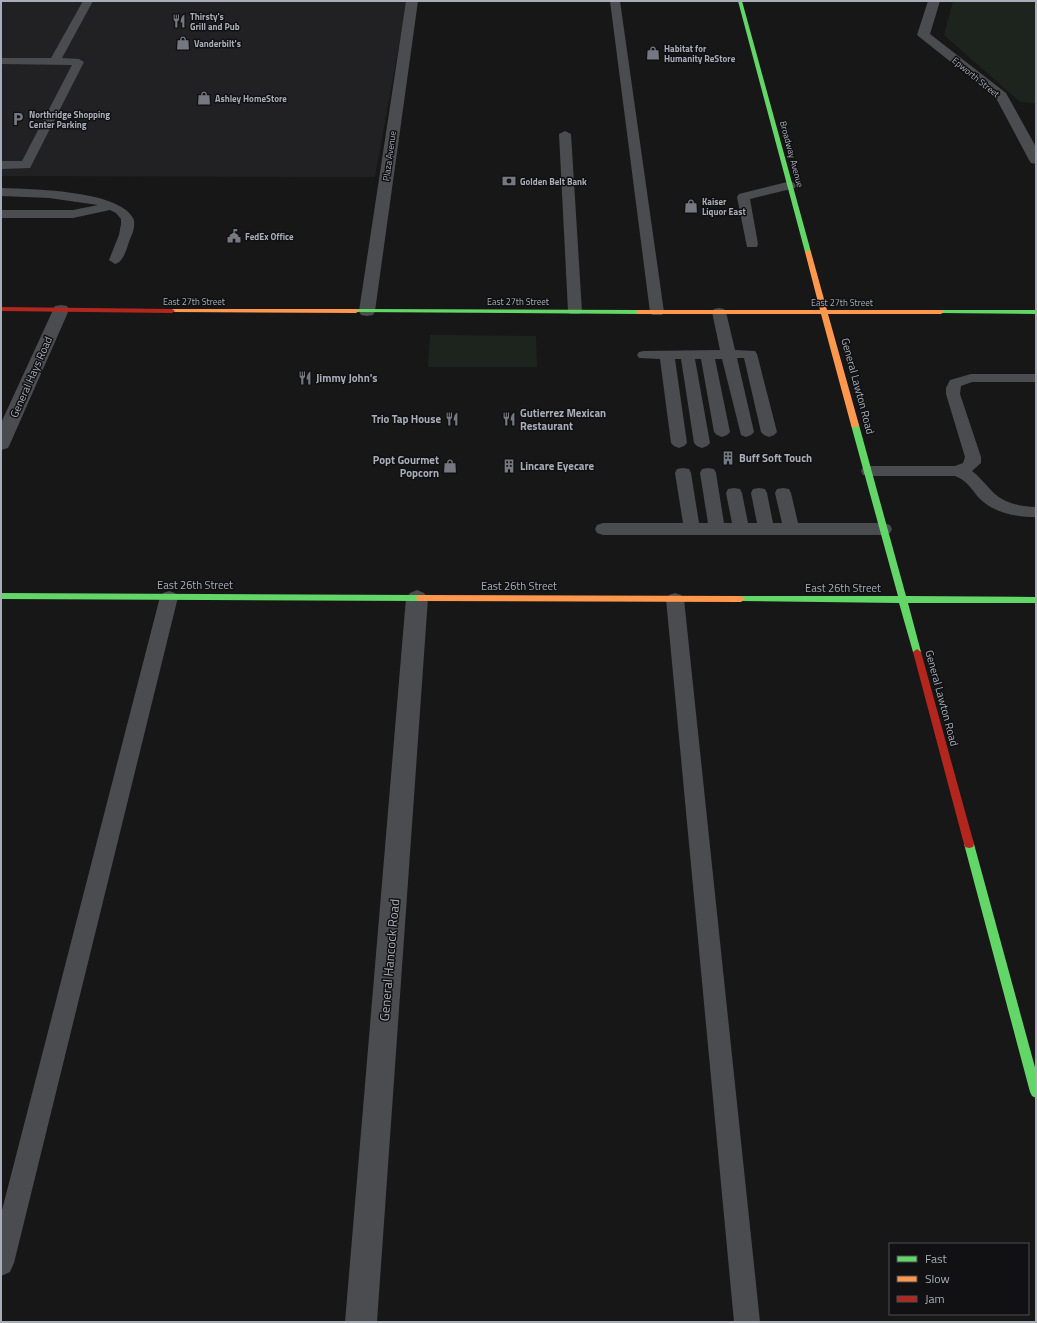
<svg xmlns="http://www.w3.org/2000/svg" width="1037" height="1323" font-family="'Titillium Web',sans-serif">
<rect width="100%" height="100%" fill="#171717"/>
<!-- built -->
<path fill="#212123" d="M 1,1 L 407,1 L 375,177 L 1,176 Z"/>
<!-- green -->
<path fill="#1d241e" d="M 953,1 L 1036,1 L 1036,103 L 1020,102 L 944,35 Z
M 430,335 L 536,336 L 537,367 L 428,367 Z"/>
<g fill="none" stroke-linecap="round" stroke-linejoin="round">
<!-- lane -->
<path fill="#4b4c50" fill-rule="evenodd" d="M 83,1 L 93,1 L 62,58 L 79,59 L 84,62 L 30,168 L 1,169 L 1,161 L 22,161 L 72,65 L 1,64 L 1,58 L 51,58 Z
M 610,1 L 620,1 L 664,312 L 662,315 L 652,315 L 650,312 Z
M 565,131 L 571,134 L 582,311 L 580,314 L 570,314 L 568,311 L 559,134 Z
M 791,181 L 797,185 L 795,188 L 750,199 L 758,244 L 757,247 L 747,247 L 737,197 L 739,194 Z
M 1,188 C 30,189 118,190 133,218 C 136,224 133,233 130,239 C 127,247 124,262 115,264 L 109,260 L 119,235 L 121,224 L 121,219 L 116,213 L 110,210 L 73,218 L 1,218 L 1,210 L 73,210 L 98,205 L 49,198 L 1,196 Z
M 719,308 L 724,309 L 726,312 L 735,350 L 755,351 L 757,354 L 777,432 L 774,435 L 769,437 L 764,435 L 761,432 L 744,358 L 737,358 L 754,432 L 751,435 L 746,437 L 741,435 L 722,359 L 715,359 L 730,432 L 727,435 L 722,437 L 717,435 L 714,432 L 701,359 L 695,359 L 710,443 L 707,446 L 702,448 L 697,446 L 694,443 L 681,359 L 675,359 L 687,443 L 684,446 L 679,448 L 674,446 L 671,443 L 660,359 L 639,358 L 637,355 L 639,352 L 644,351 L 720,350 L 712,312 L 714,309 Z
M 971,374 L 1036,374 L 1036,382 L 972,382 L 961,386 L 960,394 L 981,457 L 981,463 L 972,471 C 979,476 984,483 990,489 C 1002,503 1018,506 1036,507 L 1036,517 C 1015,517 993,513 978,497 C 971,488 966,480 955,476 L 869,476 L 863,475 L 861,471 L 863,467 L 869,466 L 955,466 L 963,463 L 965,457 L 946,394 L 946,388 L 950,380 Z
M 683,468 L 689,469 L 691,473 L 699,523 L 708,523 L 700,473 L 702,469 L 708,468 L 714,469 L 716,473 L 724,523 L 732,523 L 726,493 L 728,489 L 734,488 L 740,489 L 742,493 L 748,523 L 757,523 L 751,493 L 753,489 L 759,488 L 765,489 L 767,493 L 773,523 L 782,523 L 775,493 L 777,489 L 783,488 L 789,489 L 791,493 L 798,523 L 884,523 L 890,525 L 892,529 L 890,533 L 884,535 L 603,535 L 597,533 L 595,529 L 597,525 L 603,523 L 683,523 L 675,473 L 677,469 Z
M 169,591 L 175,593 L 178,597 L 14,1263 L 10,1272 L 1,1276 L 1,1214 L 160,597 L 163,593 Z
M 675,593 L 681,595 L 684,599 L 760,1322 L 734,1322 L 666,599 L 669,595 Z"/>
<!-- street -->
<path fill="#4b4c50" fill-rule="evenodd" d="M 406,1 L 418,1 L 375,311 L 373,315 L 367,316 L 361,315 L 359,311 Z
M 928,1 L 940,1 L 930,34 L 1006,93 L 1036,147 L 1036,164 L 1031,163 L 1029,160 L 996,98 L 917,35 Z
M 61,305 L 67,306 L 69,310 L 10,444 L 8,448 L 1,450 L 1,423 L 53,310 L 55,306 Z
M 417,590 L 424,593 L 428,598 L 377,1322 L 345,1322 L 406,598 L 410,593 Z"/>
<!-- fast -->
<path fill="#63d668" fill-rule="evenodd" d="M 738,1 L 742,1 L 811,252 L 810,253 L 805,252 Z
M 356,309 L 638,310 L 641,312 L 638,314 L 354,312 L 354,310 Z
M 941,310 L 1036,310 L 1036,314 L 939,313 L 939,311 Z
M 852,423 L 858,423 L 859,425 L 906,596 L 1036,597 L 1036,603 L 908,603 L 921,652 L 917,655 L 913,652 L 899,603 L 738,601 L 737,599 L 738,597 L 741,596 L 898,596 L 851,425 Z
M 1,593 L 419,595 L 423,598 L 419,601 L 1,599 Z
M 969,840 L 973,841 L 974,844 L 1036,1071 L 1036,1098 L 1032,1096 L 1030,1092 L 964,844 L 965,841 Z"/>
<!-- slow -->
<path fill="#ff974d" fill-rule="evenodd" d="M 808,250 L 811,252 L 827,310 L 941,310 L 944,312 L 941,314 L 828,314 L 859,425 L 858,427 L 852,427 L 851,425 L 821,314 L 638,314 L 635,312 L 638,310 L 820,310 L 805,252 Z
M 172,309 L 356,309 L 359,311 L 356,313 L 170,312 L 169,311 Z
M 419,595 L 741,596 L 745,599 L 741,602 L 419,601 L 415,598 Z"/>
<!-- jam -->
<path fill="#b3261e" fill-rule="evenodd" d="M 1,307 L 172,309 L 175,311 L 172,313 L 1,311 Z
M 917,649 L 921,652 L 974,844 L 973,847 L 969,848 L 965,847 L 964,844 L 913,652 Z"/>
</g>
<!-- icons -->
<defs>
<g id="restaurant-bare" transform="scale(1.08)"><path d="M-5-6h1v4h1v-4h1v4h1v-4h1v5L-1.5 .5V6h-2V.5L-5-1ZM5-6V6H3V1.5H1.5Q1.5-4 5-6Z" fill="#757880" stroke="#111113" stroke-width="2.5" paint-order="stroke"/></g>
<g id="shop-bare" transform="scale(1.08)"><path d="M-5-2.5h2.3a2.7 3.5 0 0 1 5.4 0H5L5.5 6h-11ZM-1.5-2.5h3a1.5 2.3 0 0 0-3 0Z" fill="#757880" stroke="#111113" stroke-width="2.5" paint-order="stroke"/></g>
<g id="parking-bare" transform="scale(1.08)"><path d="M-3.5-5.5H1a3.5 3.5 0 0 1 0 7H-1V5.5H-3.5ZM-1-3.4V-.6H.8a1.4 1.4 0 0 0 0-2.8Z" fill="#757880" stroke="#111113" stroke-width="2.5" paint-order="stroke"/></g>
<g id="bank-bare" transform="scale(1.08)"><path d="M-6-4H6V4H-6ZM0-2.3a2.3 2.3 0 1 0 0 4.6a2.3 2.3 0 1 0 0-4.6Z" fill="#757880" stroke="#111113" stroke-width="2.5" paint-order="stroke"/></g>
<g id="civic-bare" transform="scale(1.08)"><path d="M-.6-6.5H3V-4.5H.6V-3L4-1V1h2V6H-6V1h2V-1L-.6-3ZM-1.2 2.5V6h2.4V2.5Z" fill="#757880" stroke="#111113" stroke-width="2.5" paint-order="stroke"/></g>
<g id="building-bare" transform="scale(1.08)"><path d="M-4-6H4V6H1V3H-1V6H-4ZM-2.5-4.3h1.7v1.8h-1.7ZM.8-4.3h1.7v1.8H.8ZM-2.5-1h1.7V.8h-1.7ZM.8-1h1.7V.8H.8Z" fill="#757880" stroke="#111113" stroke-width="2.5" paint-order="stroke"/></g>
</defs>
<g fill-rule="evenodd">
<use href="#restaurant-bare" x="179" y="21"/>
<use href="#shop-bare" x="183" y="43"/>
<use href="#shop-bare" x="653" y="53"/>
<use href="#shop-bare" x="204" y="98"/>
<use href="#parking-bare" x="18" y="119"/>
<use href="#bank-bare" x="509" y="181"/>
<use href="#shop-bare" x="691" y="206"/>
<use href="#civic-bare" x="234" y="236"/>
<use href="#restaurant-bare" x="305" y="378"/>
<use href="#restaurant-bare" x="452" y="419"/>
<use href="#restaurant-bare" x="509" y="419"/>
<use href="#building-bare" x="728" y="458"/>
<use href="#shop-bare" x="450" y="466"/>
<use href="#building-bare" x="509" y="466"/>
</g>
<g text-anchor="middle" dominant-baseline="central" stroke-width="3" stroke-linejoin="round" paint-order="stroke">
<!-- far-poi labels -->
<g font-size="9" font-weight="bold" fill="#a8adb8" stroke="#111113" text-anchor="start">
<text x="190" y="16">Thirsty's<tspan x="190" dy="10">Grill and Pub</tspan></text>
<text x="194" y="43">Vanderbilt's</text>
<text x="664" y="48">Habitat for<tspan x="664" dy="10">Humanity ReStore</tspan></text>
<text x="215" y="98">Ashley HomeStore</text>
<text x="29" y="114">Northridge Shopping<tspan x="29" dy="10">Center Parking</tspan></text>
<text x="520" y="181">Golden Belt Bank</text>
<text x="702" y="201">Kaiser<tspan x="702" dy="10">Liquor East</tspan></text>
<text x="245" y="236">FedEx Office</text>
</g>
<!-- far-street labels -->
<g font-size="9" fill="#a8adb8" stroke="#111113">
<text transform="translate(976 77) rotate(39)">Epworth Street</text>
<text transform="translate(792 154) rotate(75)">Broadway Avenue</text>
<text transform="translate(389 156) rotate(-82)">Plaza Avenue</text>
<text x="194" y="301">East 27th Street</text>
<text x="518" y="301">East 27th Street</text>
<text x="842" y="302">East 27th Street</text>
</g>
<!-- street labels -->
<g font-size="11" fill="#a8adb8" stroke="#111113">
<text transform="translate(31 377) rotate(-66)">General Hays Road</text>
<text transform="translate(858 386) rotate(75)">General Lawton Road</text>
<text x="195" y="585">East 26th Street</text>
<text x="519" y="586">East 26th Street</text>
<text x="843" y="588">East 26th Street</text>
<text transform="translate(942 698) rotate(75)">General Lawton Road</text>
</g>
<!-- poi labels -->
<g font-size="11" font-weight="bold" fill="#a8adb8" stroke="#111113" text-anchor="start">
<text x="316" y="378">Jimmy John's</text>
<text x="520" y="413">Gutierrez Mexican<tspan x="520" dy="13">Restaurant</tspan></text>
<text x="441" y="419" text-anchor="end">Trio Tap House</text>
<text x="739" y="458">Buff Soft Touch</text>
<text x="439" y="460" text-anchor="end">Popt Gourmet<tspan x="439" dy="13">Popcorn</tspan></text>
<text x="520" y="466">Lincare Eyecare</text>
</g>
<!-- near-street labels -->
<g font-size="13" fill="#a8adb8" stroke="#111113">
<text transform="translate(389 960) rotate(-85)">General Hancock Road</text>
</g>
</g>
<!-- border -->
<rect width="1037" height="1323" fill="none" stroke="#a8adb8" stroke-width="4"/>
<!-- legend -->
<rect x="889" y="1243" width="140" height="72" fill="#111113" stroke="#4d4f55"/>
<rect x="897" y="1256" width="20" height="6" fill="#63d668" stroke="#4d4f55"/>
<text x="925" y="1263" font-size="12" fill="#a8adb8">Fast</text>
<rect x="897" y="1276" width="20" height="6" fill="#ff974d" stroke="#4d4f55"/>
<text x="925" y="1283" font-size="12" fill="#a8adb8">Slow</text>
<rect x="897" y="1296" width="20" height="6" fill="#b3261e" stroke="#4d4f55"/>
<text x="925" y="1303" font-size="12" fill="#a8adb8">Jam</text>
</svg>
